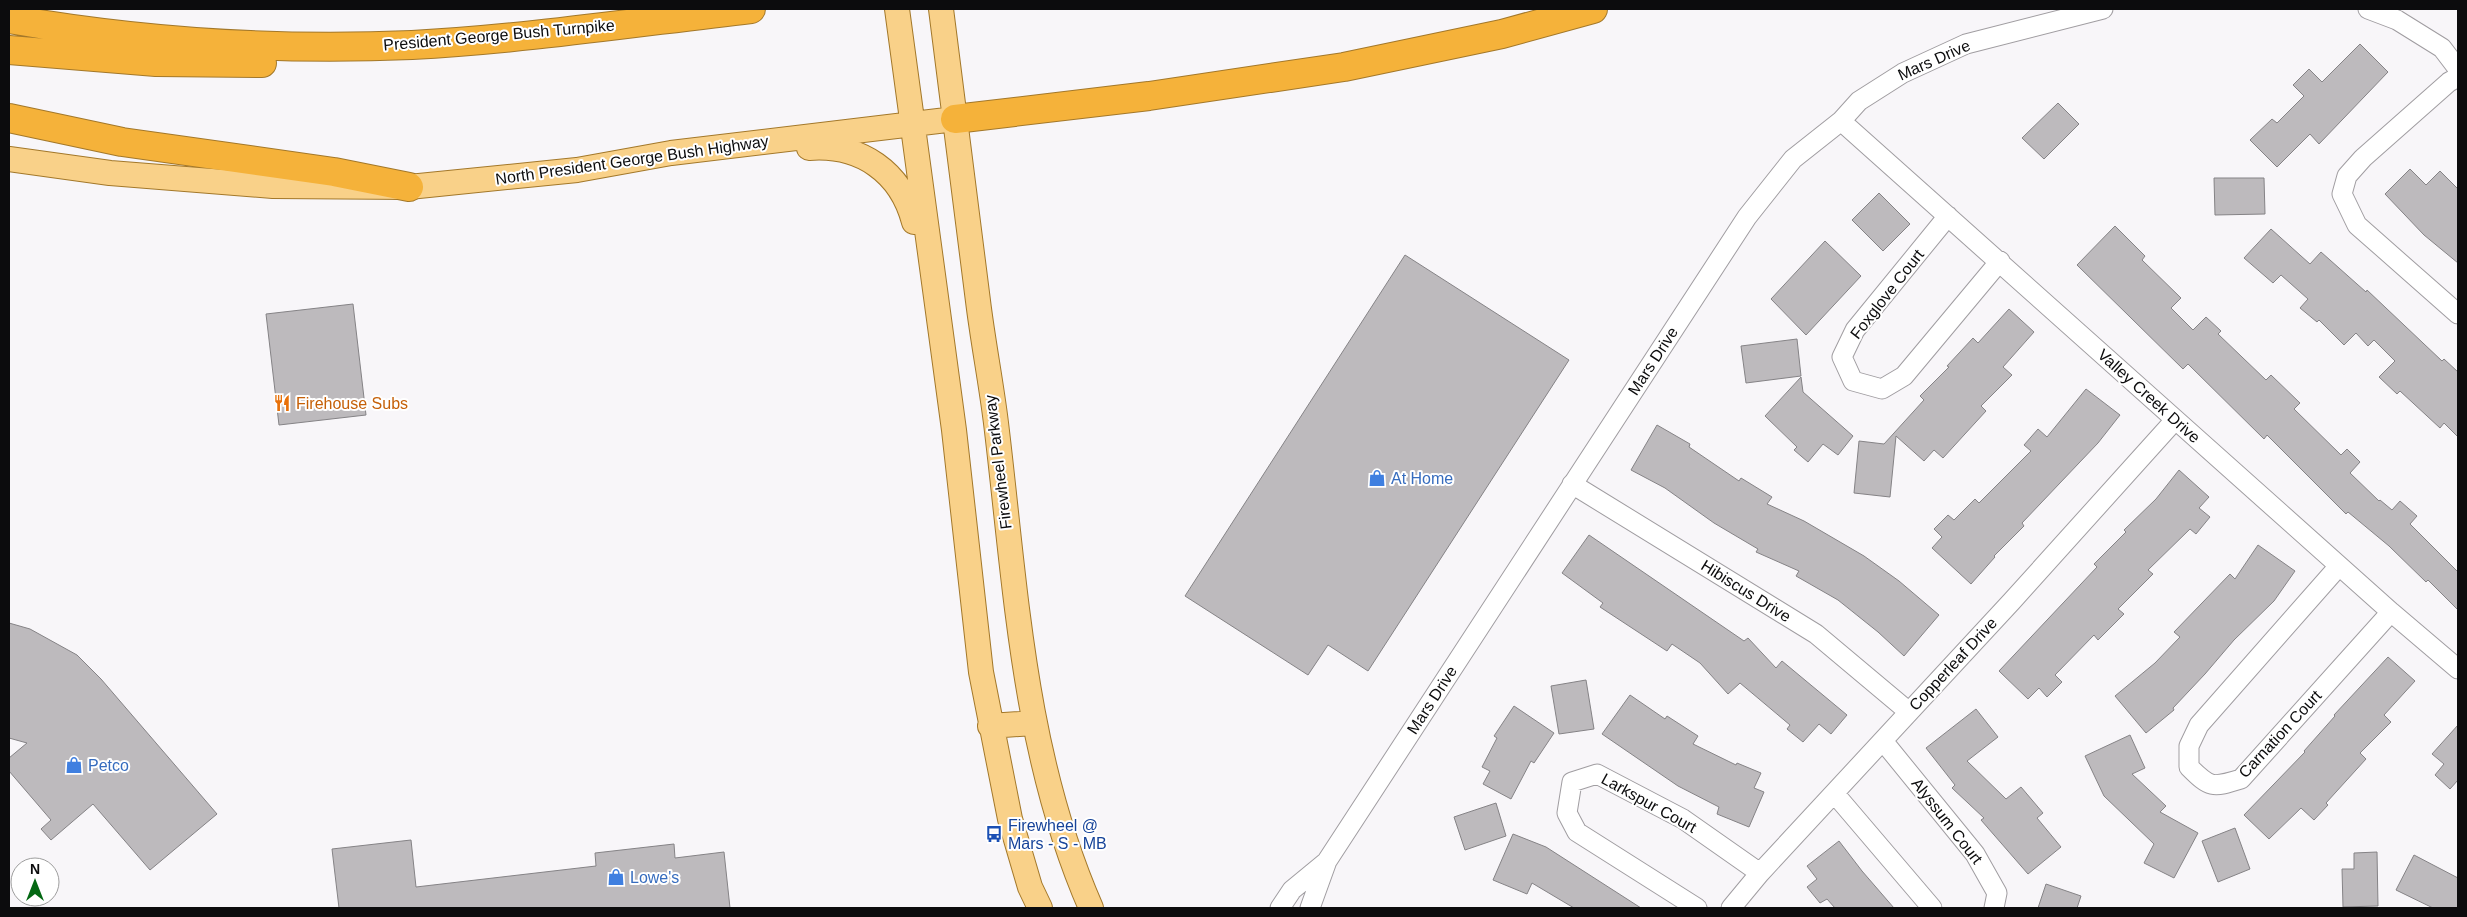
<svg xmlns="http://www.w3.org/2000/svg" width="2467" height="917" font-family="Arial,sans-serif">
<rect width="100%" height="100%" fill="#f8f6f9"/>
<!-- building -->
<path fill="#bdbabd" stroke="#858386" d="M 2360,44 L 2388,72 L 2319,144 L 2310,134 L 2277,167 L 2250,140 L 2272,119 L 2277,123 L 2304,96 L 2293,85 L 2309,69 L 2322,82 Z
M 2058,103 L 2079,124 L 2044,159 L 2022,138 Z
M 2410,169 L 2426,185 L 2440,171 L 2458,189 L 2458,263 L 2424,235 L 2385,194 Z
M 2214,178 L 2264,178 L 2265,214 L 2215,215 Z
M 1879,193 L 1910,224 L 1883,251 L 1852,220 Z
M 2115,226 L 2145,256 L 2142,260 L 2181,298 L 2171,308 L 2193,330 L 2206,317 L 2221,331 L 2218,334 L 2266,380 L 2271,375 L 2300,403 L 2294,409 L 2341,455 L 2347,449 L 2360,462 L 2350,473 L 2379,501 L 2380,500 L 2392,510 L 2400,501 L 2417,516 L 2410,524 L 2458,572 L 2458,610 L 2428,580 L 2426,582 L 2389,546 L 2348,512 L 2346,514 L 2267,435 L 2264,439 L 2188,364 L 2183,369 L 2077,265 Z
M 2271,229 L 2310,264 L 2321,252 L 2366,292 L 2367,290 L 2442,361 L 2444,359 L 2458,372 L 2458,437 L 2444,423 L 2440,428 L 2400,391 L 2397,394 L 2379,377 L 2395,361 L 2374,340 L 2368,346 L 2356,333 L 2344,345 L 2319,320 L 2317,322 L 2300,308 L 2308,299 L 2281,275 L 2273,283 L 2244,258 Z
M 1825,241 L 1861,276 L 1806,335 L 1771,299 Z
M 1405,255 L 1569,360 L 1368,671 L 1328,645 L 1308,675 L 1185,596 Z
M 353,304 L 366,415 L 279,425 L 266,314 Z
M 2009,309 L 2034,332 L 2003,367 L 2012,375 L 1981,406 L 1986,411 L 1943,458 L 1934,450 L 1924,461 L 1896,436 L 1890,497 L 1854,493 L 1859,441 L 1884,444 L 1924,400 L 1920,396 L 1949,367 L 1947,366 L 1973,338 L 1978,343 Z
M 1797,339 L 1801,376 L 1746,383 L 1741,346 Z
M 1801,377 L 1803,392 L 1853,436 L 1838,455 L 1823,444 L 1808,462 L 1794,450 L 1797,447 L 1765,416 Z
M 2086,389 L 2120,415 L 2098,443 L 2022,523 L 2024,526 L 1994,556 L 1995,557 L 1971,584 L 1932,548 L 1942,537 L 1934,529 L 1948,515 L 1954,520 L 1975,499 L 1979,503 L 2031,451 L 2024,445 L 2038,429 L 2047,437 Z
M 1657,425 L 1690,444 L 1689,447 L 1739,481 L 1741,478 L 1772,497 L 1767,504 L 1804,521 L 1864,556 L 1899,581 L 1939,615 L 1904,656 L 1878,632 L 1838,600 L 1796,576 L 1799,571 L 1756,552 L 1758,549 L 1714,523 L 1665,488 L 1631,470 Z
M 2179,470 L 2209,497 L 2199,508 L 2210,517 L 2196,534 L 2190,529 L 2148,570 L 2153,574 L 2118,609 L 2124,614 L 2098,640 L 2094,635 L 2055,675 L 2062,682 L 2047,697 L 2039,688 L 2028,699 L 1999,671 L 2097,567 L 2094,564 L 2126,532 L 2124,530 L 2156,499 Z
M 1589,535 L 1744,641 L 1748,638 L 1776,668 L 1782,661 L 1847,715 L 1831,734 L 1819,724 L 1803,742 L 1787,729 L 1790,725 L 1740,683 L 1728,694 L 1700,663 L 1672,644 L 1667,651 L 1600,607 L 1603,603 L 1562,573 Z
M 2258,545 L 2295,571 L 2274,601 L 2234,640 L 2205,674 L 2173,708 L 2174,710 L 2146,733 L 2115,696 L 2155,663 L 2180,637 L 2174,632 L 2230,574 L 2235,579 Z
M 9,623 L 30,629 L 77,655 L 101,679 L 217,814 L 150,870 L 93,804 L 51,840 L 41,829 L 51,820 L 9,771 L 9,758 L 27,743 L 9,738 Z
M 2388,657 L 2415,681 L 2384,715 L 2391,722 L 2360,753 L 2366,759 L 2326,803 L 2328,805 L 2314,820 L 2301,808 L 2269,839 L 2244,815 L 2305,752 L 2304,751 L 2335,716 L 2334,715 Z
M 1586,680 L 1594,729 L 1559,734 L 1551,686 Z
M 1630,695 L 1665,719 L 1667,716 L 1698,736 L 1693,744 L 1736,765 L 1737,763 L 1761,773 L 1754,788 L 1764,792 L 1749,827 L 1717,814 L 1719,807 L 1678,786 L 1602,734 Z
M 1514,706 L 1554,733 L 1534,763 L 1531,761 L 1511,799 L 1483,784 L 1490,771 L 1482,767 L 1497,738 L 1494,736 Z
M 1976,709 L 1998,737 L 1967,761 L 2006,799 L 2021,787 L 2043,813 L 2037,818 L 2061,847 L 2028,874 L 1981,820 L 1984,818 L 1952,788 L 1955,785 L 1926,748 Z
M 2458,725 L 2458,780 L 2450,789 L 2435,775 L 2444,764 L 2432,754 Z
M 2130,735 L 2145,768 L 2132,774 L 2166,806 L 2160,812 L 2198,833 L 2174,878 L 2144,863 L 2154,844 L 2104,796 L 2085,756 Z
M 1496,803 L 1506,836 L 1465,850 L 1454,817 Z
M 2235,828 L 2250,869 L 2218,882 L 2202,841 Z
M 1513,834 L 1546,847 L 1641,908 L 1574,908 L 1532,883 L 1527,894 L 1493,880 Z
M 411,840 L 416,887 L 596,866 L 595,853 L 674,844 L 675,858 L 724,852 L 730,908 L 339,908 L 332,849 Z
M 1839,841 L 1862,871 L 1894,908 L 1835,908 L 1827,899 L 1820,903 L 1807,887 L 1817,879 L 1807,866 Z
M 2377,852 L 2378,906 L 2343,907 L 2342,869 L 2354,869 L 2354,853 Z
M 2414,855 L 2458,878 L 2458,908 L 2433,908 L 2396,890 Z
M 2046,884 L 2081,896 L 2077,908 L 2038,908 Z"/>
<g fill="none" stroke-linecap="round" stroke-linejoin="round">
<!-- minor casing -->
<g stroke="#a09da1" stroke-width="21">
<path id="minor" d="M 2368,9 L 2397,20 L 2442,48 L 2458,69
M 2458,77 L 2449,82 L 2363,158 L 2347,176 L 2342,194 L 2357,225 L 2458,314
M 1841,121 L 2391,612 L 2458,669
M 1948,216 L 1855,330 L 1842,357 L 1853,381 L 1882,389 L 1904,376 L 2000,261
M 1572,484 L 1816,634 L 1909,712
M 2339,566 L 2199,725 L 2189,746 L 2189,767 C 2210,788 2212,788 2241,779 L 2391,612
M 1883,741 L 1975,854 L 1997,893 L 1994,908
M 1834,793 L 1932,908
M 1280,908 L 1292,890 L 1326,862
M 1310,908 L 1327,861 L 1747,217 L 1793,159 L 1841,121 L 1859,101 L 1903,73 L 1966,44 L 2103,9
M 1697,908 L 1577,832 L 1567,813 L 1572,782 L 1597,774 L 1683,819 L 1760,873
M 1731,908 L 1760,873 L 2012,601 L 2175,420"/>
</g>
<!-- major casing -->
<g stroke="#a3782a" stroke-width="26">
<path id="major" d="M 897,9 L 954,430 L 981,672 L 1010,819 L 1030,887 L 1040,908
M 941,9 C 953,106 965,203 978,301 C 983,342 991,382 996,423 C 1016,588 1023,753 1091,908
M 809,148 C 861,144 901,172 914,222
M 9,159 L 110,173 L 273,186 L 409,187 L 577,170 L 671,153 L 955,119
M 990,726 L 1034,723"/>
</g>
<!-- highway casing -->
<g stroke="#a3782a" stroke-width="30">
<path id="highway" d="M 9,19 C 142,42 277,51 412,45 C 525,39 638,22 751,9
M 9,50 L 156,62 L 262,63
M 9,118 L 122,142 L 334,172 L 409,187
M 955,119 L 1149,96 L 1344,67 L 1502,34 L 1593,9"/>
</g>
<!-- minor -->
<use href="#minor" stroke="#fff" stroke-width="19"/>
<!-- major -->
<use href="#major" stroke="#f9d189" stroke-width="24"/>
<!-- highway -->
<use href="#highway" stroke="#f5b23a" stroke-width="28"/>
</g>
<!-- icons -->
<defs>
<g id="restaurant-bare" transform="scale(1.35)"><path d="M-5-6h1v4h1v-4h1v4h1v-4h1v5L-1.5 .5V6h-2V.5L-5-1ZM5-6V6H3V1.5H1.5Q1.5-4 5-6Z" fill="#e8710a" stroke="#fff" stroke-width="2.5" paint-order="stroke"/></g>
<g id="shop-bare" transform="scale(1.35)"><path d="M-5-2.5h2.3a2.7 3.5 0 0 1 5.4 0H5L5.5 6h-11ZM-1.5-2.5h3a1.5 2.3 0 0 0-3 0Z" fill="#3f7fe0" stroke="#fff" stroke-width="2.5" paint-order="stroke"/></g>
<g id="bus-bare" transform="scale(1.35)"><path d="M-5-6H5V4H4V6H2V4H-2V6H-4V4H-5ZM-3.5-4V0h7V-4ZM-3.5 1.2v1.5H-2V1.2ZM2 1.2v1.5H3.5V1.2Z" fill="#1a4fb4" stroke="#fff" stroke-width="2.5" paint-order="stroke"/></g>
</defs>
<g fill-rule="evenodd">
<use href="#restaurant-bare" x="282" y="403"/>
<use href="#shop-bare" x="1377" y="478"/>
<use href="#shop-bare" x="74" y="765"/>
<use href="#bus-bare" x="994" y="834"/>
<use href="#shop-bare" x="616" y="877"/>
</g>
<g text-anchor="middle" dominant-baseline="central" stroke-width="4" stroke-linejoin="round" paint-order="stroke">
<!-- street labels -->
<g font-size="16" fill="#0c0c0d" stroke="#fff">
<text transform="translate(499 35) rotate(-5)">President George Bush Turnpike</text>
<text transform="translate(1934 60) rotate(-24)">Mars Drive</text>
<text transform="translate(632 160) rotate(-8)">North President George Bush Highway</text>
<text transform="translate(1887 294) rotate(-52)">Foxglove Court</text>
<text transform="translate(1653 361) rotate(-57)">Mars Drive</text>
<text transform="translate(2149 396) rotate(42)">Valley Creek Drive</text>
<text transform="translate(998 462) rotate(-97)">Firewheel Parkway</text>
<text transform="translate(1746 591) rotate(32)">Hibiscus Drive</text>
<text transform="translate(1953 664) rotate(-47)">Copperleaf Drive</text>
<text transform="translate(1432 700) rotate(-57)">Mars Drive</text>
<text transform="translate(2280 734) rotate(-47)">Carnation Court</text>
<text transform="translate(1649 803) rotate(29)">Larkspur Court</text>
<text transform="translate(1947 821) rotate(52)">Alyssum Court</text>
</g>
<!-- food labels -->
<g font-size="16" fill="#c56008" stroke="#fff" text-anchor="start">
<text x="296" y="403">Firehouse Subs</text>
</g>
<!-- shop labels -->
<g font-size="16" fill="#366cbe" stroke="#fff" text-anchor="start">
<text x="1391" y="478">At Home</text>
<text x="88" y="765">Petco</text>
<text x="630" y="877">Lowe's</text>
</g>
<!-- transit labels -->
<g font-size="16" fill="#164399" stroke="#fff" text-anchor="start">
<text x="1008" y="825">Firewheel @<tspan x="1008" dy="18">Mars - S - MB</tspan></text>
</g>
</g>
<!-- border -->
<rect width="2467" height="917" fill="none" stroke="#0c0c0d" stroke-width="20"/>
<!-- north arrow -->
<g transform="translate(35 882)"><circle r="24" fill="#ffffff" stroke="#9e9e9e"/>
<path d="M0-4L9 19L0 12L-9 19Z" fill="#046813"/>
<text y="-8" font-size="14" font-weight="bold" text-anchor="middle" fill="#0c0c0d">N</text>
</g>
</svg>
